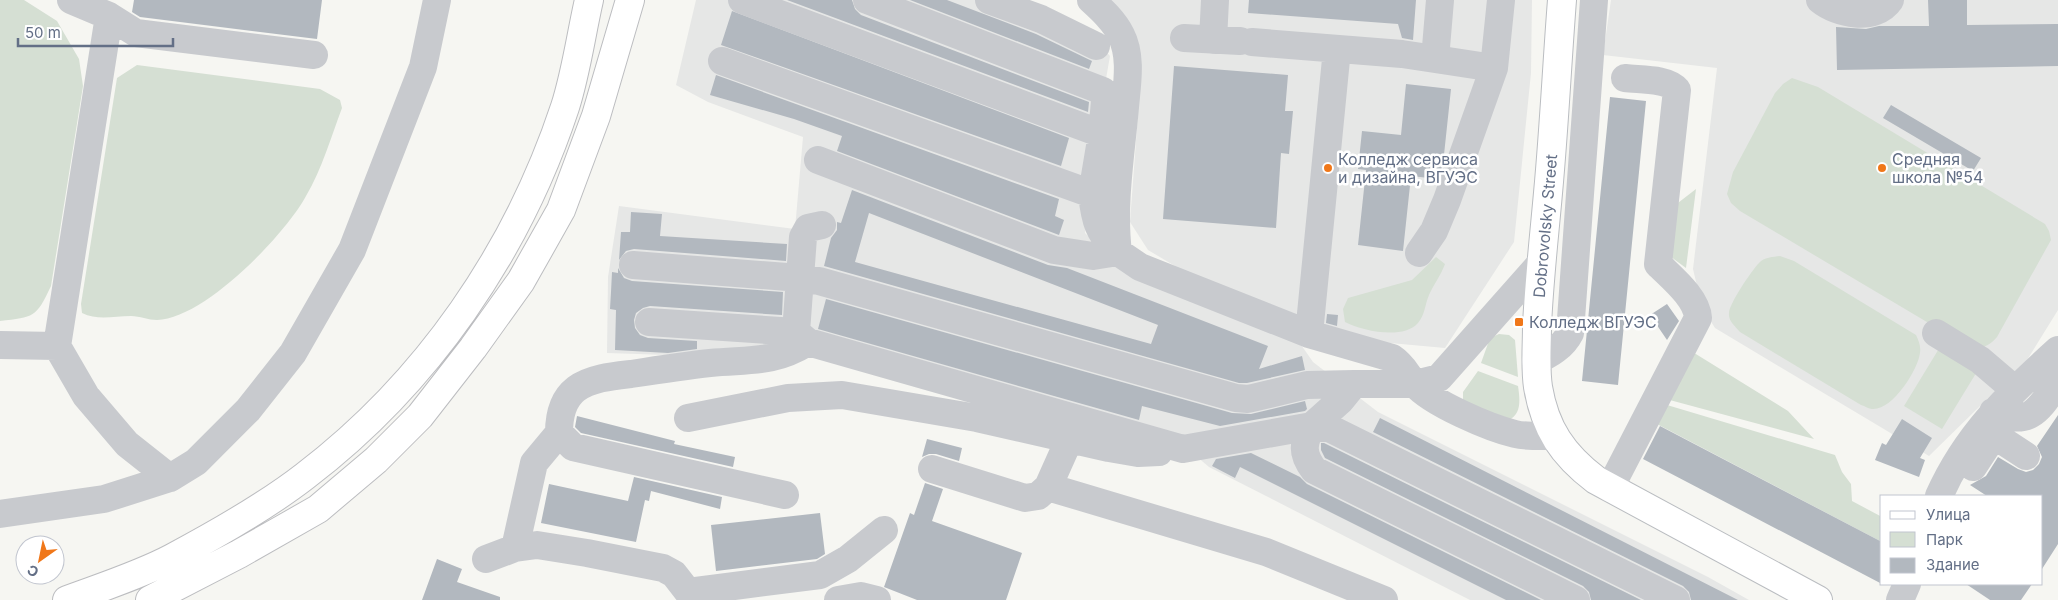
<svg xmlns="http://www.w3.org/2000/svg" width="2058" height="600" font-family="Inter,sans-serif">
<rect width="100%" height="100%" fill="#f6f6f2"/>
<!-- built -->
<path fill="#e6e7e6" d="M 696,0 L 996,0 L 1094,38 L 1110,56 L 1085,198 L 1085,233 L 1121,268 L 1297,339 L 1313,362 L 1378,412 L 1708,577 L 1749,600 L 1470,600 L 1209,467 L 1182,444 L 808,338 L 759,358 L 607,353 L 608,277 L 619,206 L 795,229 L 803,137 L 708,102 L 676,85 Z
M 1103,0 L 1532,0 L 1531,73 L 1514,242 L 1445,348 L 1346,339 L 1180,269 L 1148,250 L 1130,222 L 1138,114 L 1138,65 Z
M 1611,0 L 2058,0 L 2058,310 L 2027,360 L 1929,456 L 1715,328 L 1702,307 L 1693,269 L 1717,68 L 1603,55 Z"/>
<!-- green -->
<path fill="#d5dfd3" d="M 0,0 L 24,0 L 57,21 L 79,59 L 83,86 L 51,286 C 36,318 34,317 0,321 Z
M 137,65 L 320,89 L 340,100 L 342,108 C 331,137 322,169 306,196 C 285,235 204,319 157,320 C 148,320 140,316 131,316 C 114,316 98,321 82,313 L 81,304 L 117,78 Z
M 1792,78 L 1818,87 L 2045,224 L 2049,231 L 2051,240 L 1997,337 C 1988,347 1982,349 1969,347 L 1740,211 L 1731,203 L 1727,194 L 1733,172 L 1775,93 L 1783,84 Z
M 1696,189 L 1686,268 L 1667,254 L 1674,206 Z
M 1780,256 L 1794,261 L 1916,335 C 1919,341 1921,347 1920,353 C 1918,370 1892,411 1872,409 C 1869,409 1865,406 1861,405 L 1740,332 C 1735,326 1728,321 1729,313 C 1729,304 1752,270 1759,263 C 1764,257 1773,257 1780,256 Z
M 1436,257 L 1445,264 C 1441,275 1434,284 1429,295 C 1425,304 1425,315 1418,323 C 1403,340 1363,331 1345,322 L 1343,309 L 1348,298 L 1412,280 Z
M 1499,334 L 1509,335 L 1515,340 L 1518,377 L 1481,363 L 1490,338 Z
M 1940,347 L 1978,370 L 1942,429 L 1904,406 Z
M 1691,351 L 1788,411 L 1814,439 L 1666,399 Z
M 1478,371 L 1518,386 C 1520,400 1522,415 1507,421 L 1463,401 L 1463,392 Z
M 1667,405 L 1835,455 L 1842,472 L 1851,484 L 1852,501 L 1882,517 L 1882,542 L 1657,424 Z"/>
<!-- building -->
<path fill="#b2b8bf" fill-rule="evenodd" d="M 134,0 L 322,0 L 317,39 L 140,17 L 132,12 Z
M 787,0 L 852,0 L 855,9 L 861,15 L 1089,102 L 1088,112 Z
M 910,0 L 947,0 L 1036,34 L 1092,61 L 1089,69 Z
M 1249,0 L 1416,0 L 1413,40 L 1402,38 L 1398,24 L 1248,13 Z
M 1928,0 L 1967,0 L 1967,25 L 2058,24 L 2058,66 L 1837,70 L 1836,27 L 1866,29 L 1879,26 L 1929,26 Z
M 732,11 L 1069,138 L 1061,166 L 721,45 Z
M 1174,66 L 1288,75 L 1285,111 L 1293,111 L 1289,154 L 1281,153 L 1276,228 L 1163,219 Z
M 716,75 L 1059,199 L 1055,216 L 1064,220 L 1059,235 L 837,151 L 842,136 L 794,119 L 710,95 Z
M 1406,84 L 1451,89 L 1443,164 L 1438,179 L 1411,176 L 1403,251 L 1358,245 L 1366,170 L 1358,169 L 1362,131 L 1401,135 Z
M 1610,97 L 1646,101 L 1618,385 L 1582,381 Z
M 1891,105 L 1981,158 L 1973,171 L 1883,118 Z
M 852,190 L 1048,265 L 1067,268 L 1268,346 L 1259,369 L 1302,356 L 1305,370 L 1247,383 L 1239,383 L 824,266 L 831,238 L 837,230 L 837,222 L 841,223 ZM 869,213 L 1158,325 L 1151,344 L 855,262 Z
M 631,212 L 662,214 L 660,236 L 787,244 L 786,261 L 634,249 L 626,251 L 619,260 L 621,232 L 630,232 Z
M 618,268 L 624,278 L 632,281 L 783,292 L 782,315 L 650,306 L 643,308 L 636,313 L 634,320 L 635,328 L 640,335 L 648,338 L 697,341 L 697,349 L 668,353 L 615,350 L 616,310 L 610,309 L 611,292 L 612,272 L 618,273 Z
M 826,299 L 1232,413 L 1251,414 L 1305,401 L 1307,409 L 1305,411 L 1220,426 L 1142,406 L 1139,420 L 818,329 Z
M 1667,304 L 1679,321 L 1667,340 L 1650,315 Z
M 1327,314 L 1338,315 L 1337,326 L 1326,323 Z
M 2058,415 L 2058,544 L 2042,569 L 2042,496 L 1987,496 L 1970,485 L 1986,476 L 1998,457 L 2018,469 L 2026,472 L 2033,470 L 2039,464 L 2042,457 L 2037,446 Z
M 577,416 L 675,441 L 674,444 L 735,457 L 733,467 L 581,433 L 575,427 Z
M 1380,418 L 1738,600 L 1691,600 L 1689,592 L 1683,586 L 1373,432 Z
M 1902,419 L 1932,438 L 1920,458 L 1925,460 L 1919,477 L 1875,460 L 1882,443 L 1886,445 Z
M 1660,426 L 1882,542 L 1882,584 L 1643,459 Z
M 927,439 L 962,448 L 959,461 L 936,454 L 929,454 L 922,457 Z
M 1321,443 L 1324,443 L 1641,600 L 1591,600 L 1589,592 L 1583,586 L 1325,458 L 1321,450 Z
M 1251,453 L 1300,477 L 1307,484 L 1541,600 L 1506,600 L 1240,467 L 1235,478 L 1212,466 L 1216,459 Z
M 634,477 L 722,497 L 720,509 L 651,491 L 649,501 L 645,500 L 636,542 L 541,523 L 549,484 L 628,501 Z
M 925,483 L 943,489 L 932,521 L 1022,553 L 1006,600 L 917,600 L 884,587 L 910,513 L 914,515 Z
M 820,513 L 825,554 L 817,559 L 716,571 L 711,525 Z
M 437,559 L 462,569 L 457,582 L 500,597 L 500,600 L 422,600 Z
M 1966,584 L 2032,584 L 2021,600 L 1990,600 Z"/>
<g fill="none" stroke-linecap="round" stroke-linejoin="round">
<!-- major casing -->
<g stroke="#babdc1" stroke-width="30">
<path id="major" d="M 1562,0 C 1557,64 1554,129 1548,193 C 1544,238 1539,281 1537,326 C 1537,346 1535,367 1538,387 C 1545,429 1563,455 1596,480 L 1818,600"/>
</g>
<!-- highway casing -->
<g stroke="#bcbdc0" stroke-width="30">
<path id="highway" d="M 67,600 C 102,587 140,575 172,558 C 217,534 265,507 305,476 C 427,383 517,252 565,107 C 576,73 581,35 589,0
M 150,600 L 239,554 L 318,509 L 376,460 L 420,416 L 473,348 L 521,281 L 561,210 L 596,116 L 630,0"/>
</g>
<!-- minor -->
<path stroke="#c8cace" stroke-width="28" d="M 71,0 L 109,16 L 136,33 L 314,55
M 742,0 L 1102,134 L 1092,194
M 867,0 L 1103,91 L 1105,101 L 1102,134
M 989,0 L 1041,19 L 1096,46
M 1091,0 C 1102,10 1114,21 1121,35 C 1132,56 1127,84 1125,107 C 1121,154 1112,205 1118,252 L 1140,267 L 1309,334 L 1392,358 C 1404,366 1406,374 1415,384 C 1431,403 1490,428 1515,434 C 1528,437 1541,436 1554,436
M 1820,0 C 1837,14 1875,22 1890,0
M 109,16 L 57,346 L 86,396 L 127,444 L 170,478
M 1184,38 L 1240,41
M 1213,40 L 1215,0
M 1252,42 L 1402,54 L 1435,59 L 1440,0
M 1435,59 L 1494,68
M 722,61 L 1092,194 C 1095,221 1098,233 1118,252
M 818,160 L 1054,250 L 1093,256 L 1118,252
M 1419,253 L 1434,231 L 1447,200 L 1494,68 L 1501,0
M 633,265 L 800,278 L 819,281 L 1236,398 L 1248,399 L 1307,385 L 1354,384
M 649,322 L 796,332 L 808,342
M 796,332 L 803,237 L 808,228 L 822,225
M 1936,333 L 1980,360 L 2014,389
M 1309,334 L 1337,49
M 0,345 L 57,346
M 1536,361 C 1550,354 1563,347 1570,333 L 1594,0
M 1993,412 C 2030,427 2038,411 2058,382
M 688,418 L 788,398 L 842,395 L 977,418 L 1109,448 L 1138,453 L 1159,452
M 1973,467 L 1990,441 L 1997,437 L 2026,456
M 932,469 L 1025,498 L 1038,496 L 1048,487 L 1069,440
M 1048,487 L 1266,552 L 1384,600
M 1610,488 L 1698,318 C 1697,298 1672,278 1658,264 L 1677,90 C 1667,78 1640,80 1625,78
M 785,495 L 573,447 L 559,433 C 559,417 563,399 576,389 C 591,378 613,376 631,374 C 657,370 683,366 710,363 C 750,359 772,364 808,342 L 1183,449 L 1312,426 L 1341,400 L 1354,384 L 1415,384 L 1439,378 L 1540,264
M 1939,496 C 1966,435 2009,394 2058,350
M 0,514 L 104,499 L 170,478 L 196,462 L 248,410 L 293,353 L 352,250 L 423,67 L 437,0
M 515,548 L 534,463 L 559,433
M 486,559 L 515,548 L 537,545 L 587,553 L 663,568 L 674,574 L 688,592 L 820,575 L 848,559 L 884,530
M 838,600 L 861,596 L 877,600
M 1576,600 L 1314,470 C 1301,453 1303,443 1312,426 L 1329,428 L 1676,600
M 1900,600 L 1907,584"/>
<!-- major -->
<use href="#major" stroke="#fff" stroke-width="28"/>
<!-- highway -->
<use href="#highway" stroke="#fff" stroke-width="28"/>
</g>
<!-- markers -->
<g fill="#f07719" stroke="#fff" stroke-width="2">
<circle cx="1328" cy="168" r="5"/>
<circle cx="1882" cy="168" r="5"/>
<rect x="1514" y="317" width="10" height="10" rx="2.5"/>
</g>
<g text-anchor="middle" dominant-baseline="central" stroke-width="5" stroke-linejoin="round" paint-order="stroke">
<!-- poi labels -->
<g font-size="16" fill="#636f86" stroke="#fff" text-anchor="start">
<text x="1338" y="159">Колледж сервиса<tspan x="1338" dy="18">и дизайна, ВГУЭС</tspan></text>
<text x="1892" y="159">Средняя<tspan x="1892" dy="18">школа №54</tspan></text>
<text x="1529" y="322">Колледж ВГУЭС</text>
</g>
<!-- street labels -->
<g font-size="16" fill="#636f86" stroke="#fff">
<text transform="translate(1545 226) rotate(-85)">Dobrovolsky Street</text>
</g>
</g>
<!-- legend -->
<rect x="1880" y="495" width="162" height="90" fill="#ffffff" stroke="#c1c5cf"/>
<rect x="1890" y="511" width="25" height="8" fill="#ffffff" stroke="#c1c5cf"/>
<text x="1926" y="520" font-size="15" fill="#636f86">Улица</text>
<rect x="1890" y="532" width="25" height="15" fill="#d5dfd3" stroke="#c1c5cf"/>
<text x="1926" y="545" font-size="15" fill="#636f86">Парк</text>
<rect x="1890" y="558" width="25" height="15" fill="#b2b8bf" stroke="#c1c5cf"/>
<text x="1926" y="570" font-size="15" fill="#636f86">Здание</text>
<!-- north arrow -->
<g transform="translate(40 560) rotate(213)"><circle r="24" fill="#ffffff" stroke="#c1c5cf"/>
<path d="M0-4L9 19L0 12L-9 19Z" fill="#f07719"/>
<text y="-8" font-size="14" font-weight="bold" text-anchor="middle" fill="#636f86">С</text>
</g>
<!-- scale -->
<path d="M18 38v8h155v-8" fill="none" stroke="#636f86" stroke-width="2.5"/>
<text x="25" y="38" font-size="15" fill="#636f86" stroke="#ffffff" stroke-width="4" paint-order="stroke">50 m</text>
</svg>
